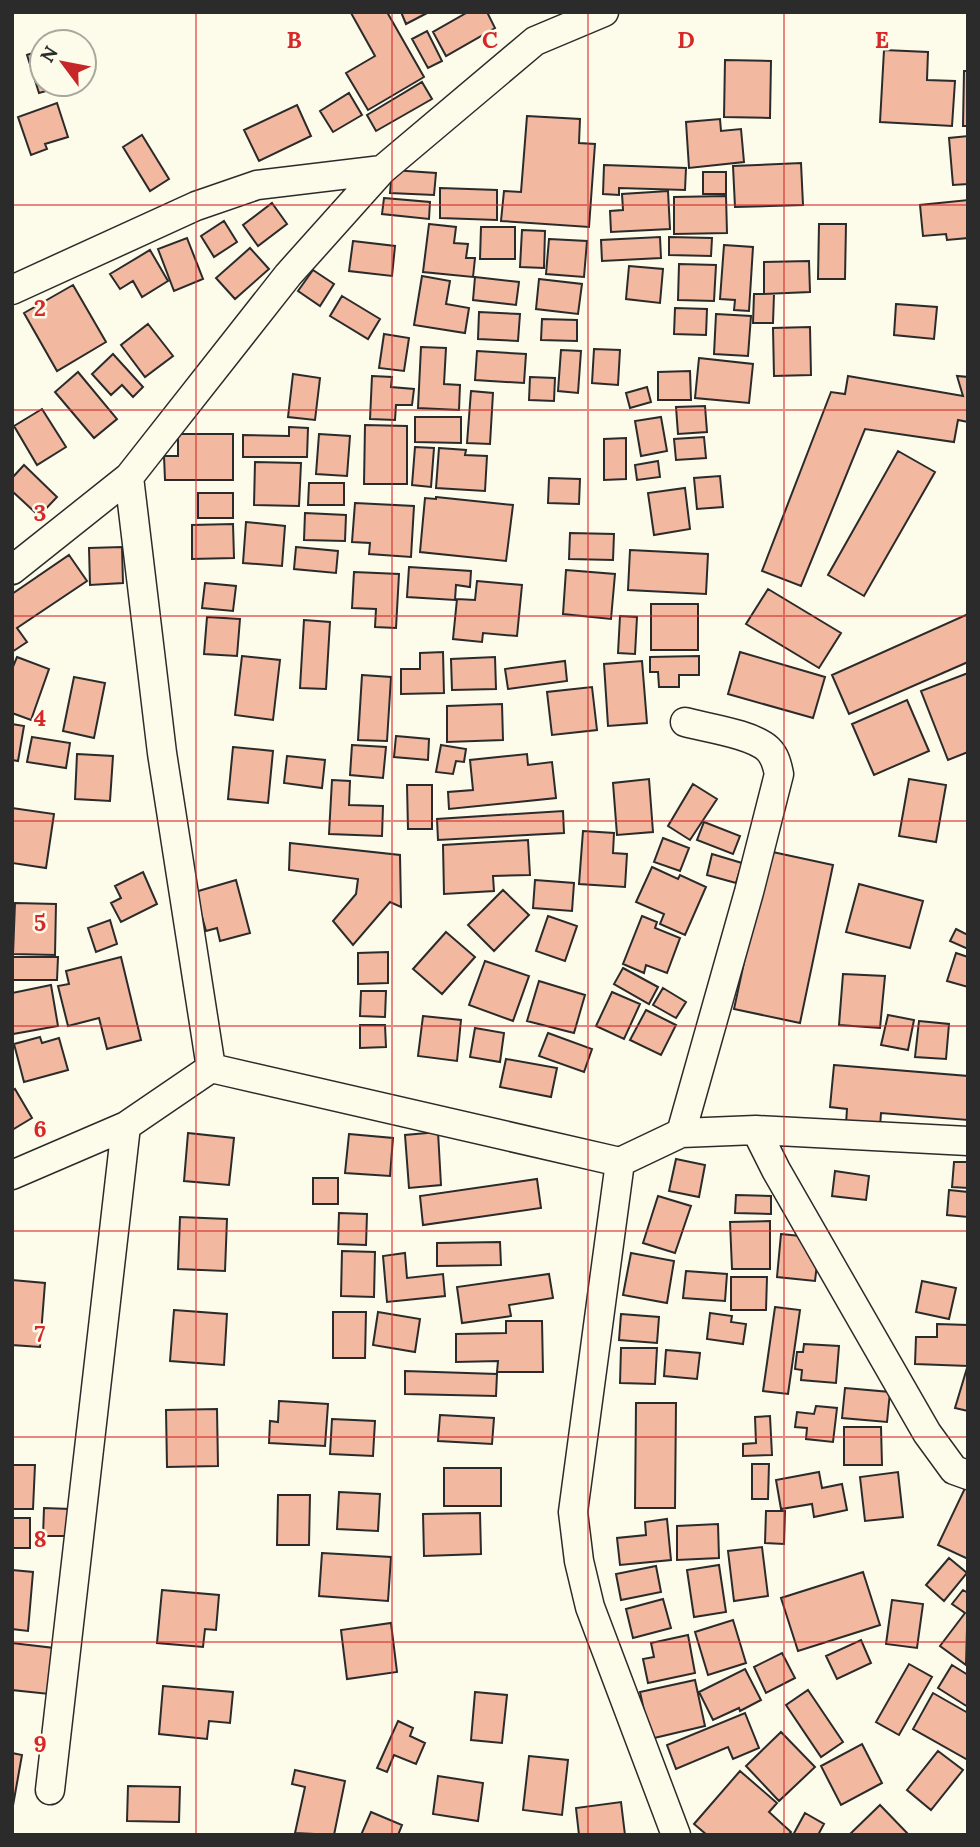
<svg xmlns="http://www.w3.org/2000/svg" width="980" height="1847" font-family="Lora,serif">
<rect width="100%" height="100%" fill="#fdfbea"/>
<!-- building -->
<path fill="#f2b8a0" stroke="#2b2b2b" stroke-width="2" d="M 353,12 L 387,12 L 424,77 L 368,110 L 346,73 L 375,56 L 351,13 Z
M 401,12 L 429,12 L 406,24 Z
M 468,12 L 487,12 L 495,28 L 446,56 L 433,32 Z
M 427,31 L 442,61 L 428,68 L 412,39 Z
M 42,50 L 42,84 L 67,85 L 39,93 L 27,55 Z
M 884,50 L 928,52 L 927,80 L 955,81 L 952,126 L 880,122 Z
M 725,60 L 771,61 L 770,118 L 724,117 Z
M 964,71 L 968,71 L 968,126 L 963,126 Z
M 422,82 L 432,99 L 376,131 L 367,115 Z
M 349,93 L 362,115 L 333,132 L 320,111 Z
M 57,103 L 68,137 L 45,144 L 47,149 L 31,155 L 18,117 Z
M 297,105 L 311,136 L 259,161 L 244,130 Z
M 527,116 L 580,119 L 579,143 L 595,144 L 589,227 L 501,221 L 504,191 L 521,192 Z
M 720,119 L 721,131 L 741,129 L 744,162 L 689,168 L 686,122 Z
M 142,135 L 169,179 L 150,191 L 123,147 Z
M 968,136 L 968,184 L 953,185 L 949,138 Z
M 801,163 L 803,205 L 735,207 L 733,166 Z
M 604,165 L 686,168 L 685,190 L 619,188 L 619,195 L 603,194 Z
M 392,170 L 436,173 L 434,195 L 390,193 Z
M 703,172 L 726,172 L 726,194 L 703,194 Z
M 440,188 L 497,190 L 497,220 L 440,218 Z
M 668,191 L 670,229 L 611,232 L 610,211 L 623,210 L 622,194 Z
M 726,196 L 727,233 L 674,234 L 674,197 Z
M 384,198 L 430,202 L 429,219 L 382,214 Z
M 968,200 L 968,238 L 947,240 L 946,234 L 923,236 L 920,205 Z
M 272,203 L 287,224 L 258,246 L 243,225 Z
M 224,221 L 237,242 L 214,257 L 201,236 Z
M 429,224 L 456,227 L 454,243 L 468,244 L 466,258 L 475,258 L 473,277 L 423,272 Z
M 819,224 L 846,224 L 845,279 L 818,279 Z
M 481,227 L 515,227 L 515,259 L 480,259 Z
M 522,230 L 545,231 L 544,268 L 520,267 Z
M 660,237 L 661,258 L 602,261 L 601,240 Z
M 669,237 L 712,238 L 711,256 L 669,255 Z
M 187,238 L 203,279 L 174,291 L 158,249 Z
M 549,239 L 587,241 L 584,277 L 546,274 Z
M 353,241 L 395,246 L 392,276 L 349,271 Z
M 724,245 L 753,247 L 749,311 L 734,310 L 735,300 L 720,299 Z
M 250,248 L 269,269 L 235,299 L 216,278 Z
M 150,250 L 168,281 L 142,297 L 133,281 L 120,289 L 110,274 Z
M 809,261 L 810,292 L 764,294 L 764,262 Z
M 679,264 L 716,265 L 714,301 L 678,300 Z
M 629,266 L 663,269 L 660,303 L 626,299 Z
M 313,270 L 334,284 L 320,306 L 298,291 Z
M 422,276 L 450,281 L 446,304 L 469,308 L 465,333 L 414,325 Z
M 475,277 L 519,282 L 516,305 L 473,300 Z
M 539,279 L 582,284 L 578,314 L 536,309 Z
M 73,285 L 106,342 L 57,371 L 24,313 Z
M 754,294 L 774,294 L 773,323 L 753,323 Z
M 342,296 L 380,319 L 368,339 L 330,316 Z
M 896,304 L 937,307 L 934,339 L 894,335 Z
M 675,308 L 707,309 L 706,335 L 674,334 Z
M 479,312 L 520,314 L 518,341 L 478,339 Z
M 716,314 L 751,316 L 748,356 L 714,354 Z
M 542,319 L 577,320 L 577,341 L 541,340 Z
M 148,324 L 173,356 L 145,377 L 121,345 Z
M 810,327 L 811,375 L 774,376 L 773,328 Z
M 384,334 L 409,338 L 404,371 L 379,368 Z
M 421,347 L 446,348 L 444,384 L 460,385 L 459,410 L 418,408 Z
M 594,349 L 620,350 L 618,385 L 592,383 Z
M 561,350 L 581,351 L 578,393 L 558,391 Z
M 477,351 L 526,354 L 524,383 L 475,380 Z
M 113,354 L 143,387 L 133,397 L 122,385 L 111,395 L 92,374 Z
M 699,358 L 753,364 L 749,403 L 695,398 Z
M 690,371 L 691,400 L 658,400 L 658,372 Z
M 78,372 L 117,419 L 94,438 L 55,392 Z
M 293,374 L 320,378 L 315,420 L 288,417 Z
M 372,376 L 392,377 L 391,387 L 414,389 L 412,405 L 396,405 L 395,420 L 370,419 Z
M 848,376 L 963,396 L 957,376 L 968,377 L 968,422 L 958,420 L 954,442 L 865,429 L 801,586 L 762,571 L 831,392 L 845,394 Z
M 530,377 L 555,378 L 554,401 L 529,400 Z
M 647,387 L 651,402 L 630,408 L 626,393 Z
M 471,391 L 493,393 L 490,444 L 467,443 Z
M 705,406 L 707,432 L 678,434 L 676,407 Z
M 42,409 L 66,447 L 37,465 L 14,426 Z
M 415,417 L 461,417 L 461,443 L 415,442 Z
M 661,417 L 667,451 L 641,456 L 635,421 Z
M 365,425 L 407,426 L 407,484 L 364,484 Z
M 289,427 L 308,428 L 307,457 L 243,457 L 243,435 L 289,436 Z
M 178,434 L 233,434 L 233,480 L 165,480 L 164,456 L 178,456 Z
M 319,434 L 350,436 L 347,476 L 316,474 Z
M 704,437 L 706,458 L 676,460 L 674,439 Z
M 626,438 L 626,479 L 604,480 L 604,439 Z
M 415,447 L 434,448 L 431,487 L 412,485 Z
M 439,448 L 466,450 L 465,455 L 487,456 L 485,491 L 436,488 Z
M 898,451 L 935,472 L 864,596 L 828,575 Z
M 658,461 L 660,477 L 637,480 L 635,465 Z
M 255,462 L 301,463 L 299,506 L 254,505 Z
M 24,465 L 57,497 L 39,516 L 12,491 L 12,478 Z
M 720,476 L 723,507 L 697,509 L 694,478 Z
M 549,478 L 580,479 L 579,504 L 548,503 Z
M 309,483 L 344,483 L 344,505 L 308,505 Z
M 685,488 L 690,529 L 654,535 L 648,493 Z
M 198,493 L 233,493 L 233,518 L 198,518 Z
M 436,497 L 513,505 L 506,561 L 420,552 L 425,498 L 436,499 Z
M 355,503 L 414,506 L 411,557 L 369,554 L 370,543 L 352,542 Z
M 305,513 L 346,515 L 345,541 L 304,540 Z
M 246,522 L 285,526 L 282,566 L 243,563 Z
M 233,524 L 234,558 L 192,559 L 192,525 Z
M 570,533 L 614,534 L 613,560 L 569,559 Z
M 122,547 L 123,583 L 90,585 L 89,548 Z
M 296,547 L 338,551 L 336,573 L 294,569 Z
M 630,550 L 708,554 L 706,594 L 628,590 Z
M 69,555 L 87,581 L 17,628 L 27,642 L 12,652 L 12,594 Z
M 409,567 L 471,571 L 470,587 L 456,585 L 455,600 L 407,597 Z
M 566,570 L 615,574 L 611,619 L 563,614 Z
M 354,572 L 399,574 L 396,628 L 375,627 L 376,609 L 352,608 Z
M 477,581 L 522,585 L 517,636 L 483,633 L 482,642 L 453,639 L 457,599 L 475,600 Z
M 205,583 L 236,586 L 233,611 L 202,608 Z
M 768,589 L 841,633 L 819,668 L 746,624 Z
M 651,604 L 698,604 L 698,650 L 651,650 Z
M 968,614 L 968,662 L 849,714 L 832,675 Z
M 620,616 L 637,617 L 635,654 L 618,653 Z
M 207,617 L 240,619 L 237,656 L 204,654 Z
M 304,620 L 330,622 L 326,689 L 300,688 Z
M 443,652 L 444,693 L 401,694 L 401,669 L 420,669 L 420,653 Z
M 740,652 L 825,677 L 813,718 L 728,694 Z
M 242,656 L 280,660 L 273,720 L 235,715 Z
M 699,656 L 699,675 L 679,675 L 679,687 L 659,687 L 658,672 L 650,672 L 650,657 Z
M 17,657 L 49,669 L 31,720 L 12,713 L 12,669 Z
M 495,657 L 496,689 L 452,690 L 451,659 Z
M 565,661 L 567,681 L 508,689 L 505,669 Z
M 642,661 L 647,723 L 608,726 L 604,664 Z
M 968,673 L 968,752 L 948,760 L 921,691 Z
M 362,675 L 391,677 L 387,741 L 358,740 Z
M 74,677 L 105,683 L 94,738 L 63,731 Z
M 592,687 L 597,730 L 552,735 L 547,692 Z
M 907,700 L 929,751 L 874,775 L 852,724 Z
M 502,704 L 503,740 L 447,742 L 447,706 Z
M 12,724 L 24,726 L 18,761 L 12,760 Z
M 396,736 L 429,739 L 428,760 L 394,757 Z
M 32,737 L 70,743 L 66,768 L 27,762 Z
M 352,745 L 386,747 L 383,778 L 350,775 Z
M 441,745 L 466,749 L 464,762 L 456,761 L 453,774 L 436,772 Z
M 233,747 L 273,751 L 268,803 L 228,799 Z
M 77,754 L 113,756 L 110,801 L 75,799 Z
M 527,754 L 528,765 L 552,762 L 556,798 L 449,809 L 448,792 L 473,790 L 470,760 Z
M 287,756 L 325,760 L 322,788 L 284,783 Z
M 649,779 L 653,832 L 617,835 L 613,783 Z
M 909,779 L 946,785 L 936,842 L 899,836 Z
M 332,780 L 350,781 L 349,805 L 383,806 L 382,836 L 329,834 Z
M 693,784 L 717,799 L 690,840 L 668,826 Z
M 407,785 L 432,785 L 432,829 L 408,829 Z
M 12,808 L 54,814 L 46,868 L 12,863 Z
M 563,811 L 564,833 L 438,840 L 437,819 Z
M 704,822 L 740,836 L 733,854 L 697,840 Z
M 583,831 L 614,833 L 613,853 L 627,854 L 625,887 L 579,884 Z
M 663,838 L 689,848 L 680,871 L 654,862 Z
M 528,840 L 530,875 L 493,876 L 494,891 L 444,894 L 443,845 Z
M 290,843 L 400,855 L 401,907 L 390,902 L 353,945 L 333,921 L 356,894 L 358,879 L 289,870 Z
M 768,851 L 833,865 L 800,1023 L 734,1009 Z
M 712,854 L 742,863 L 736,883 L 707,875 Z
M 652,867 L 678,879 L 680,875 L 706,887 L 685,935 L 660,924 L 664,914 L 636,902 Z
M 143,872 L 157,904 L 121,922 L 111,903 L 121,898 L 115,886 Z
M 236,880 L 250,933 L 220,941 L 217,928 L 206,931 L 195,892 Z
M 535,880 L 574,883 L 572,911 L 533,908 Z
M 859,884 L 923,901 L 910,948 L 846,932 Z
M 503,890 L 529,915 L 494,951 L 468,925 Z
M 15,903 L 56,904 L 55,955 L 13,954 Z
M 548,916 L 577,926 L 565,961 L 536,951 Z
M 642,916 L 657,922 L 655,928 L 680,938 L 667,973 L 646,965 L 644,973 L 623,964 Z
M 110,920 L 117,944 L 96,952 L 88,928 Z
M 956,929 L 968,935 L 968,949 L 950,941 Z
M 446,932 L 475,957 L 442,994 L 413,969 Z
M 388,952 L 388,983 L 358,984 L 358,953 Z
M 956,953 L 968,957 L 968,987 L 947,981 Z
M 12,957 L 58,957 L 57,980 L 12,980 Z
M 121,957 L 141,1040 L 107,1049 L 99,1018 L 68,1026 L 58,986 L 69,984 L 66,971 Z
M 485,961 L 529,976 L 513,1021 L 469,1005 Z
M 623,968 L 658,987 L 649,1004 L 614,984 Z
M 843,974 L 885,976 L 880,1028 L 839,1025 Z
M 539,981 L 585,995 L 574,1033 L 527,1021 Z
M 51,985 L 58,1026 L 13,1034 L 12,993 Z
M 663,988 L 686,1002 L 676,1018 L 653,1005 Z
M 361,991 L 386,991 L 385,1017 L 360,1016 Z
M 612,992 L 640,1004 L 624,1039 L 596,1026 Z
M 646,1010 L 676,1025 L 661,1055 L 630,1040 Z
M 888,1015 L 914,1020 L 908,1050 L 881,1045 Z
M 423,1016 L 461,1020 L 457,1061 L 418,1056 Z
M 919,1021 L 949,1024 L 946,1059 L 915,1057 Z
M 360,1025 L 385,1025 L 386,1047 L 360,1048 Z
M 475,1028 L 504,1033 L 500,1062 L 470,1057 Z
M 548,1033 L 592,1049 L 584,1072 L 539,1056 Z
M 40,1037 L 42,1043 L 59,1038 L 68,1070 L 24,1082 L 14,1044 Z
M 506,1059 L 557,1068 L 551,1097 L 500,1087 Z
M 834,1065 L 968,1076 L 968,1120 L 881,1113 L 880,1127 L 846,1124 L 847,1109 L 830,1107 Z
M 15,1089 L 32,1118 L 12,1130 L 12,1091 Z
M 438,1132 L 441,1185 L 409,1188 L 405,1135 Z
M 188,1133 L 234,1138 L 229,1185 L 184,1181 Z
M 349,1134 L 393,1138 L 390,1176 L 345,1173 Z
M 676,1159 L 705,1165 L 699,1197 L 669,1191 Z
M 954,1162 L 968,1162 L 968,1188 L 952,1187 Z
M 835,1171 L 869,1176 L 866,1200 L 832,1196 Z
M 313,1178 L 338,1178 L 338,1204 L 313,1204 Z
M 537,1179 L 541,1208 L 423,1225 L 420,1196 Z
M 949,1190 L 968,1192 L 968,1217 L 947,1215 Z
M 736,1195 L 771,1196 L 771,1214 L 735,1213 Z
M 658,1196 L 691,1206 L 675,1253 L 643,1243 Z
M 339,1213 L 367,1214 L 366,1245 L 338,1244 Z
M 180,1217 L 227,1219 L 225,1271 L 178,1269 Z
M 770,1221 L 770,1269 L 732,1269 L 730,1222 Z
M 781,1234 L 820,1238 L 815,1281 L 777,1277 Z
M 500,1242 L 501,1265 L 437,1266 L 437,1243 Z
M 342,1251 L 375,1252 L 374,1297 L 341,1296 Z
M 405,1253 L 407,1278 L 443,1274 L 445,1296 L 387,1302 L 383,1256 Z
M 631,1253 L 674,1261 L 667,1303 L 623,1295 Z
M 686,1271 L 727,1274 L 725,1301 L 683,1298 Z
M 549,1274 L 553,1298 L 509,1305 L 511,1316 L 462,1323 L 457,1287 Z
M 731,1277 L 767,1277 L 766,1310 L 731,1310 Z
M 12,1280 L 45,1283 L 40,1347 L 12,1345 Z
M 922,1281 L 956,1288 L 949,1319 L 916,1312 Z
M 775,1307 L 800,1310 L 788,1394 L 763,1391 Z
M 174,1310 L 227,1314 L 224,1365 L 170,1361 Z
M 333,1312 L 366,1312 L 365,1358 L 333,1358 Z
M 378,1312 L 420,1319 L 415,1352 L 373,1345 Z
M 710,1313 L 732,1316 L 731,1322 L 746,1324 L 743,1344 L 707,1339 Z
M 621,1314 L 659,1317 L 657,1343 L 619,1340 Z
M 506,1321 L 542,1321 L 543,1372 L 497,1372 L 498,1361 L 456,1362 L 456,1334 L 506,1333 Z
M 937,1324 L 968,1325 L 968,1366 L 915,1364 L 916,1337 L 937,1337 Z
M 804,1344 L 839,1346 L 836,1383 L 801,1380 L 802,1370 L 795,1369 L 797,1352 L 803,1352 Z
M 621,1348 L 657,1348 L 655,1384 L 620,1383 Z
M 666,1350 L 700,1353 L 697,1379 L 664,1376 Z
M 967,1368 L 968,1368 L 968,1411 L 955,1408 Z
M 405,1371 L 497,1374 L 496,1396 L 405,1394 Z
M 845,1388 L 890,1392 L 887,1422 L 842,1418 Z
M 279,1401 L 328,1404 L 325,1446 L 269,1443 L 270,1421 L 278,1422 Z
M 636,1403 L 676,1403 L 675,1508 L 635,1508 Z
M 816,1406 L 837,1408 L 833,1442 L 806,1439 L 807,1428 L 795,1427 L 797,1412 L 814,1414 Z
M 217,1409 L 218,1466 L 167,1467 L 166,1410 Z
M 440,1415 L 494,1418 L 492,1444 L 438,1441 Z
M 770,1416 L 772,1455 L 743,1456 L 743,1444 L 756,1443 L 755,1417 Z
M 332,1419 L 375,1421 L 373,1456 L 330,1454 Z
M 844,1427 L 881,1427 L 882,1465 L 844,1465 Z
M 752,1464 L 769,1464 L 768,1499 L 752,1499 Z
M 12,1465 L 35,1465 L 33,1509 L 12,1509 Z
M 444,1468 L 501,1468 L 501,1506 L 444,1506 Z
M 819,1472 L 822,1488 L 842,1484 L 847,1510 L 814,1517 L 812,1504 L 781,1509 L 776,1480 Z
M 898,1472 L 903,1517 L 865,1521 L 860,1477 Z
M 966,1486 L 968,1487 L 968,1559 L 938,1545 Z
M 339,1492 L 380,1494 L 378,1531 L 337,1529 Z
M 278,1495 L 310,1495 L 309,1545 L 277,1545 Z
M 44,1508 L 70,1509 L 69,1536 L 43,1536 Z
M 766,1511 L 785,1511 L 784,1544 L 765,1543 Z
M 480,1513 L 481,1554 L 424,1556 L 423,1514 Z
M 12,1518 L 30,1518 L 30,1548 L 12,1548 Z
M 667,1519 L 671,1560 L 620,1565 L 617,1538 L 646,1535 L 645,1522 Z
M 718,1524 L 719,1558 L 677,1560 L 677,1526 Z
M 762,1547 L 768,1596 L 734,1601 L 728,1551 Z
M 322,1553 L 391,1557 L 388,1601 L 319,1596 Z
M 949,1558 L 967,1573 L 944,1601 L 926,1585 Z
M 719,1565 L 726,1612 L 694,1617 L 687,1570 Z
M 656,1566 L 661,1592 L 621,1600 L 616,1574 Z
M 12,1570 L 33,1572 L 28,1631 L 12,1629 Z
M 863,1572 L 880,1625 L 798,1651 L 781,1598 Z
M 162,1590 L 219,1595 L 216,1630 L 205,1629 L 203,1647 L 157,1643 Z
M 963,1590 L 968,1593 L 966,1665 L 940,1646 L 965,1613 L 952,1604 Z
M 663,1599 L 671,1628 L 633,1638 L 626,1609 Z
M 892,1600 L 923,1604 L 917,1648 L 886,1644 Z
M 733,1620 L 746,1663 L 708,1675 L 695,1632 Z
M 391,1623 L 397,1672 L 347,1679 L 341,1630 Z
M 688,1635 L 695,1673 L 648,1683 L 643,1659 L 654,1657 L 651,1643 Z
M 861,1640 L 871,1663 L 837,1679 L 826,1656 Z
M 12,1643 L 54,1648 L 49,1694 L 12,1690 Z
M 782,1653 L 795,1678 L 766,1693 L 754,1667 Z
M 909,1664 L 932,1677 L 899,1735 L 876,1722 Z
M 952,1665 L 968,1675 L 968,1707 L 938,1688 Z
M 745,1669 L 761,1700 L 740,1711 L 739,1708 L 713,1720 L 699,1692 Z
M 695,1680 L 705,1726 L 650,1739 L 640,1692 Z
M 163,1686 L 233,1692 L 230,1723 L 209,1721 L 207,1739 L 159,1734 Z
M 808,1690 L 843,1742 L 821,1757 L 786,1705 Z
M 475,1692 L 507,1695 L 502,1743 L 471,1740 Z
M 933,1693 L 968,1713 L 968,1760 L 913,1729 Z
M 745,1713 L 759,1748 L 733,1759 L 728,1747 L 676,1769 L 667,1745 Z
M 398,1721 L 413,1728 L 410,1736 L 425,1743 L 416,1764 L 394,1755 L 387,1772 L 377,1768 Z
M 781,1732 L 815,1767 L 779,1801 L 746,1766 Z
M 862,1744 L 882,1783 L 841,1805 L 821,1766 Z
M 938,1751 L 963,1770 L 931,1810 L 907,1790 Z
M 12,1753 L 22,1755 L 12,1811 Z
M 529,1756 L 568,1760 L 562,1815 L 523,1810 Z
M 295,1770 L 345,1781 L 334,1835 L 295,1833 L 305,1787 L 292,1784 Z
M 740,1771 L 777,1803 L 769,1812 L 791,1832 L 788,1835 L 707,1835 L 694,1824 Z
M 438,1776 L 483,1783 L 478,1821 L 433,1814 Z
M 128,1786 L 180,1787 L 179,1822 L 127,1821 Z
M 621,1802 L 625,1835 L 579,1835 L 576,1808 Z
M 880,1805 L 909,1835 L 849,1835 Z
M 371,1812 L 402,1825 L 398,1835 L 361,1835 Z
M 805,1813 L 824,1824 L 818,1835 L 793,1835 Z"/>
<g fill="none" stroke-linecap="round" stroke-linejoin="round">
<!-- street casing -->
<g stroke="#2b2b2b" stroke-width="31">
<path id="street" d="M 12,290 L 196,206 L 257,185 L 382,170
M 12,570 L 129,477
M 211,1068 L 162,753 L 129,477 L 288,275 L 382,170 L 535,41 L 604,12
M 756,1130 L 776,1170 L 927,1433 L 954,1470 L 968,1475
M 681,1133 L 749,892 L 779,774 C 777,764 775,756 768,749 C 752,734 707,728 685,722
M 620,1162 L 573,1512 L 579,1561 L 590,1607 L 676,1835
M 12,1175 L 126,1126 L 211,1068 L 620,1162 L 681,1133 L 756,1130 L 968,1141
M 50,1790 L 126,1126"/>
</g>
<!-- street -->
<use href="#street" stroke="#fdfbea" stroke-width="28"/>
</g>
<!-- grid -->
<path fill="none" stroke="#d62828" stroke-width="2" stroke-opacity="0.55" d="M 196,12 L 196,1835M 392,12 L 392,1835M 588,12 L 588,1835M 784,12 L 784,1835M 12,205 L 968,205M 12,410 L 968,410M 12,616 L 968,616M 12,821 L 968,821M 12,1026 L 968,1026M 12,1231 L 968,1231M 12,1437 L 968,1437M 12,1642 L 968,1642"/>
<g font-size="23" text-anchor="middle" font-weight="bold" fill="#d62828" stroke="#fdfbea" stroke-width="5" stroke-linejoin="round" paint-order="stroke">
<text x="294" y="48">B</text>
<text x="490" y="48">C</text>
<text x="686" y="48">D</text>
<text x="882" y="48">E</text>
<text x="40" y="316">2</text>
<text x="40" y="521">3</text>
<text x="40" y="726">4</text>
<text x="40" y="931">5</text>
<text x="40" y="1137">6</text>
<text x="40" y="1342">7</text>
<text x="40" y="1547">8</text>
<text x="40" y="1752">9</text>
</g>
<!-- border -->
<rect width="980" height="1847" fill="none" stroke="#2b2b2b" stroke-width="28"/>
<!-- north arrow -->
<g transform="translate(63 63) rotate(302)"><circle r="33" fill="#fdfbea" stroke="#a9a89e" stroke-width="2"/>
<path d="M0-5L12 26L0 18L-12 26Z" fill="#c62828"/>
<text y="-10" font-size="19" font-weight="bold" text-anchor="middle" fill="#2b2b2b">N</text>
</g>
</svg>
